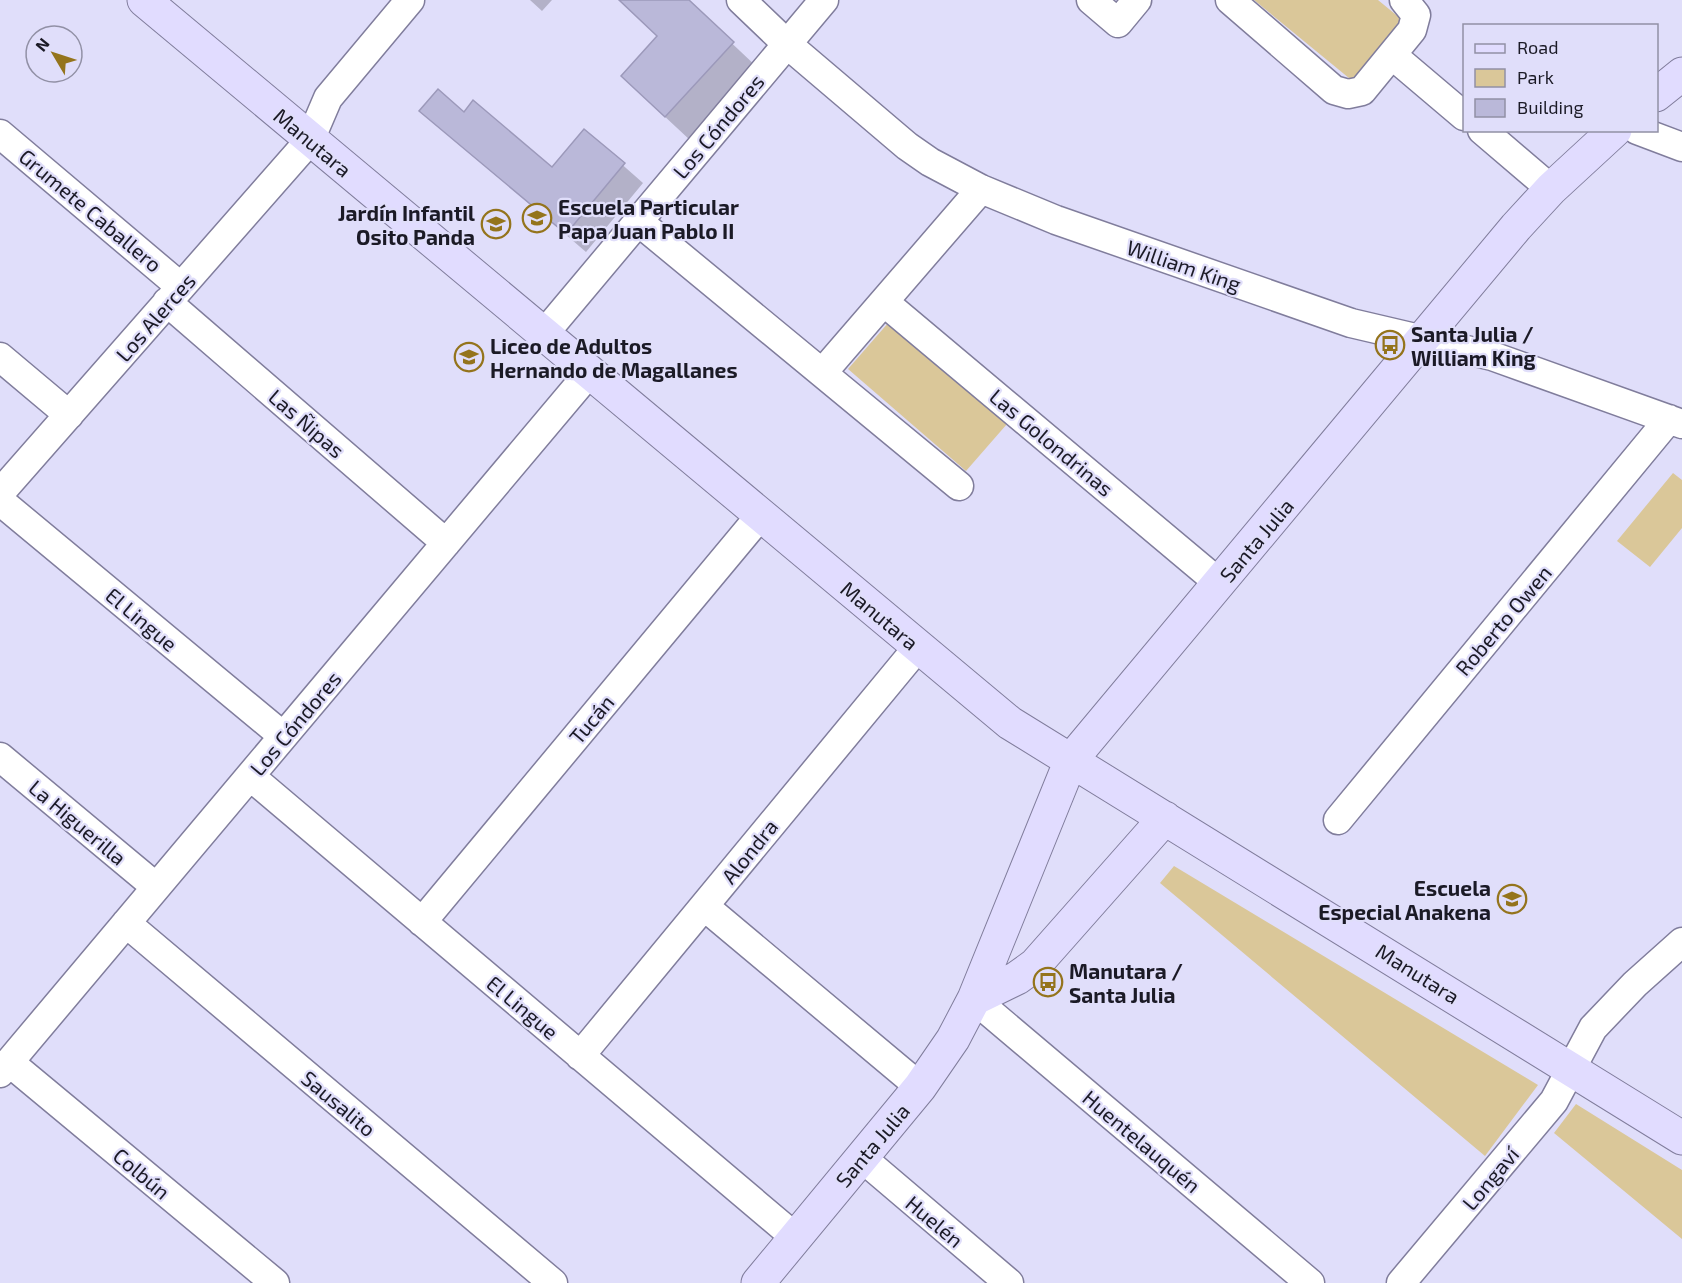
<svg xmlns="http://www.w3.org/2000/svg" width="1682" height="1283" font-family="'Exo 2',sans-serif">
<rect width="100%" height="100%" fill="#e0defa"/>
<!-- green -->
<path fill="#dac799" d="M 1254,0 L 1378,0 L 1406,23 L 1355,83 Z
M 889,322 L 1007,424 L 966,471 L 848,369 Z
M 1673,473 L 1682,480 L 1682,528 L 1650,567 L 1617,541 Z
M 1174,866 L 1538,1085 L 1485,1156 L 1160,883 Z
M 1576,1104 L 1682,1170 L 1682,1239 L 1554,1133 Z"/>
<!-- shadow -->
<path fill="#0003" d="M 530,0 L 552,0 L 542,11 Z
M 619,0 L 686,0 L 758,68 L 691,141 L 647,100 L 658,37 Z
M 421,111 L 464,114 L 552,169 L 584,131 L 643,183 L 586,252 Z"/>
<!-- building -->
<path fill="#bab8d9" stroke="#9c99ba" stroke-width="1.5" d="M 619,0 L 689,0 L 734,42 L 665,117 L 621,76 L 657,36 Z
M 438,89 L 464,112 L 473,100 L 552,167 L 584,129 L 625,163 L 566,234 L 419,111 Z"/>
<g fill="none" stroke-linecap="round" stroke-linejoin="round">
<!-- street casing -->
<g stroke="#807d9c" stroke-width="31">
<path id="street" d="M 741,0 L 787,44 L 907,146 L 930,162 L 981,189 L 1056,220 L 1351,323 L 1492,356 L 1682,424
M 1091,0 L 1118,23 L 1137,0
M 1230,0 L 1334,90 L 1348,94 L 1362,91 L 1412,30 L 1416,15 L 1404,0
M 1392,55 L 1464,116
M 1482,130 L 1551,189
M 1637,130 L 1682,147
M 0,134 L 181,287
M 639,222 L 959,486
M 167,302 L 446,543
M 884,302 L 1219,583
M 543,335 L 824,0
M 0,357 L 69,415
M 823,372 L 981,189
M 0,493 L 310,140 L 328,98 L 410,0
M 0,501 L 283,736
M 0,757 L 156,887
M 250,776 L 796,1238
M 1338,820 L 1669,419
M 704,906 L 920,1087
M 422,922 L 760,516
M 126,923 L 553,1283
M 974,999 L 1310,1283
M 580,1056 L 918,647
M 9,1062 L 275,1283
M 0,1073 L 589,373
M 862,1158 L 1009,1283
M 1401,1283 L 1554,1101 L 1593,1028 L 1635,984 L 1682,942"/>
</g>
<!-- secondary casing -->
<g stroke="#807d9c" stroke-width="35">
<path id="secondary" d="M 144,0 L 1010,723 L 1682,1138
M 1656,95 L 1682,74
M 974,999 L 1017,978 L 1035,965 L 1165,818
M 758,1283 L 920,1087 L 953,1039 L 974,999 L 1071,760 L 1516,227 L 1551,189 L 1615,130"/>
</g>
<!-- street -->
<use href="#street" stroke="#fff" stroke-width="28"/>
<!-- secondary -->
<use href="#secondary" stroke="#e1dcff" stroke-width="33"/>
</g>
<!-- icons -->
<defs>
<g id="school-ring" transform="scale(1.5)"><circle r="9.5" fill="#e0defa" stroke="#94741c" stroke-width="1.5"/><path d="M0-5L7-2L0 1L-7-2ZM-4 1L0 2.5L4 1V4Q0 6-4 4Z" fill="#94741c"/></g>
<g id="bus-ring" transform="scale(1.5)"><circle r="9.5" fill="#e0defa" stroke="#94741c" stroke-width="1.5"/><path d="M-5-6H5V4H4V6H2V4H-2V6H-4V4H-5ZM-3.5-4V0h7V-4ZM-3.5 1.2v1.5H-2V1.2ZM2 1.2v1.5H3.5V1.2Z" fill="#94741c"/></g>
</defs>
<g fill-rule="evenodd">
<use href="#school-ring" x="537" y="218"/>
<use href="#school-ring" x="496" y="224"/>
<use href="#bus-ring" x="1390" y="345"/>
<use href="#school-ring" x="469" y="357"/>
<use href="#school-ring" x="1512" y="899"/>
<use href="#bus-ring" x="1048" y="982"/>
</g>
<g text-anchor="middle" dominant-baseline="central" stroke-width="4.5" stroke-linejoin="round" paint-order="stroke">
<!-- street labels -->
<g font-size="21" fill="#1b1a26" stroke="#e0defa">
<text transform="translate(718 126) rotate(-50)">Los Cóndores</text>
<text transform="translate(313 142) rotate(40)">Manutara</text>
<text transform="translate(91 210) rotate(40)">Grumete Caballero</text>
<text transform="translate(1184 265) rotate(19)">William King</text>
<text transform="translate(155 317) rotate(-49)">Los Alerces</text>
<text transform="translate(307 423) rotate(41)">Las Ñipas</text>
<text transform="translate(1052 442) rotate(40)">Las Golondrinas</text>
<text transform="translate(1256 540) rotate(-50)">Santa Julia</text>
<text transform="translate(880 615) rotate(40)">Manutara</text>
<text transform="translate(142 619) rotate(40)">El Lingue</text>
<text transform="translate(1503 620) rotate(-50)">Roberto Owen</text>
<text transform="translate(591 719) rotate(-50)">Tucán</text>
<text transform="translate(295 723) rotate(-50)">Los Cóndores</text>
<text transform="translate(78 822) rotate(40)">La Higuerilla</text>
<text transform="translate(749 851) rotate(-51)">Alondra</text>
<text transform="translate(1418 973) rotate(32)">Manutara</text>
<text transform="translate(523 1007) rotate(40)">El Lingue</text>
<text transform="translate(339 1103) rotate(40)">Sausalito</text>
<text transform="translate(1142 1141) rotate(40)">Huentelauquén</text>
<text transform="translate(872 1145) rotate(-50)">Santa Julia</text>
<text transform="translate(142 1173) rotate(40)">Colbún</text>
<text transform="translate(1490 1178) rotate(-50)">Longaví</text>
<text transform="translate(935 1221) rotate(40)">Huelén</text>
</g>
<!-- poi labels -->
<g font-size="21" font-weight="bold" fill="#1b1a26" stroke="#e0defa" text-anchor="start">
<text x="558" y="206">Escuela Particular<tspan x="558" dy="24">Papa Juan Pablo II</tspan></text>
<text x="475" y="212" text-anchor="end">Jardín Infantil<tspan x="475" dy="24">Osito Panda</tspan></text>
<text x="1411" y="333">Santa Julia /<tspan x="1411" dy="24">William King</tspan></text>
<text x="490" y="345">Liceo de Adultos<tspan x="490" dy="24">Hernando de Magallanes</tspan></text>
<text x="1491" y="887" text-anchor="end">Escuela<tspan x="1491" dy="24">Especial Anakena</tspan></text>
<text x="1069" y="970">Manutara /<tspan x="1069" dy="24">Santa Julia</tspan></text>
</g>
</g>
<!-- legend -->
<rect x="1463" y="24" width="195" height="108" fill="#e0defa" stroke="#9190a5" stroke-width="1.5"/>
<rect x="1475" y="44" width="30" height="9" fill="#e1dcff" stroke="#9190a5" stroke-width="1.5"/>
<text x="1517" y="54" font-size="18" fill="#1b1a26">Road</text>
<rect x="1475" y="69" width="30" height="18" fill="#dac799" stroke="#9190a5" stroke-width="1.5"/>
<text x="1517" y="84" font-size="18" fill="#1b1a26">Park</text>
<rect x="1475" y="99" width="30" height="18" fill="#bab8d9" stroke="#9190a5" stroke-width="1.5"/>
<text x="1517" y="114" font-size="18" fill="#1b1a26">Building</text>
<!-- north arrow -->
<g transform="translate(54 54) rotate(309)"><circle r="28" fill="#e0defa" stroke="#9190a5" stroke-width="1.5"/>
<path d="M0-4.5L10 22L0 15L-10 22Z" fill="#94741c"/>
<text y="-9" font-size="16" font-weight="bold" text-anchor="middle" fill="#1b1a26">N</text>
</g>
</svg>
